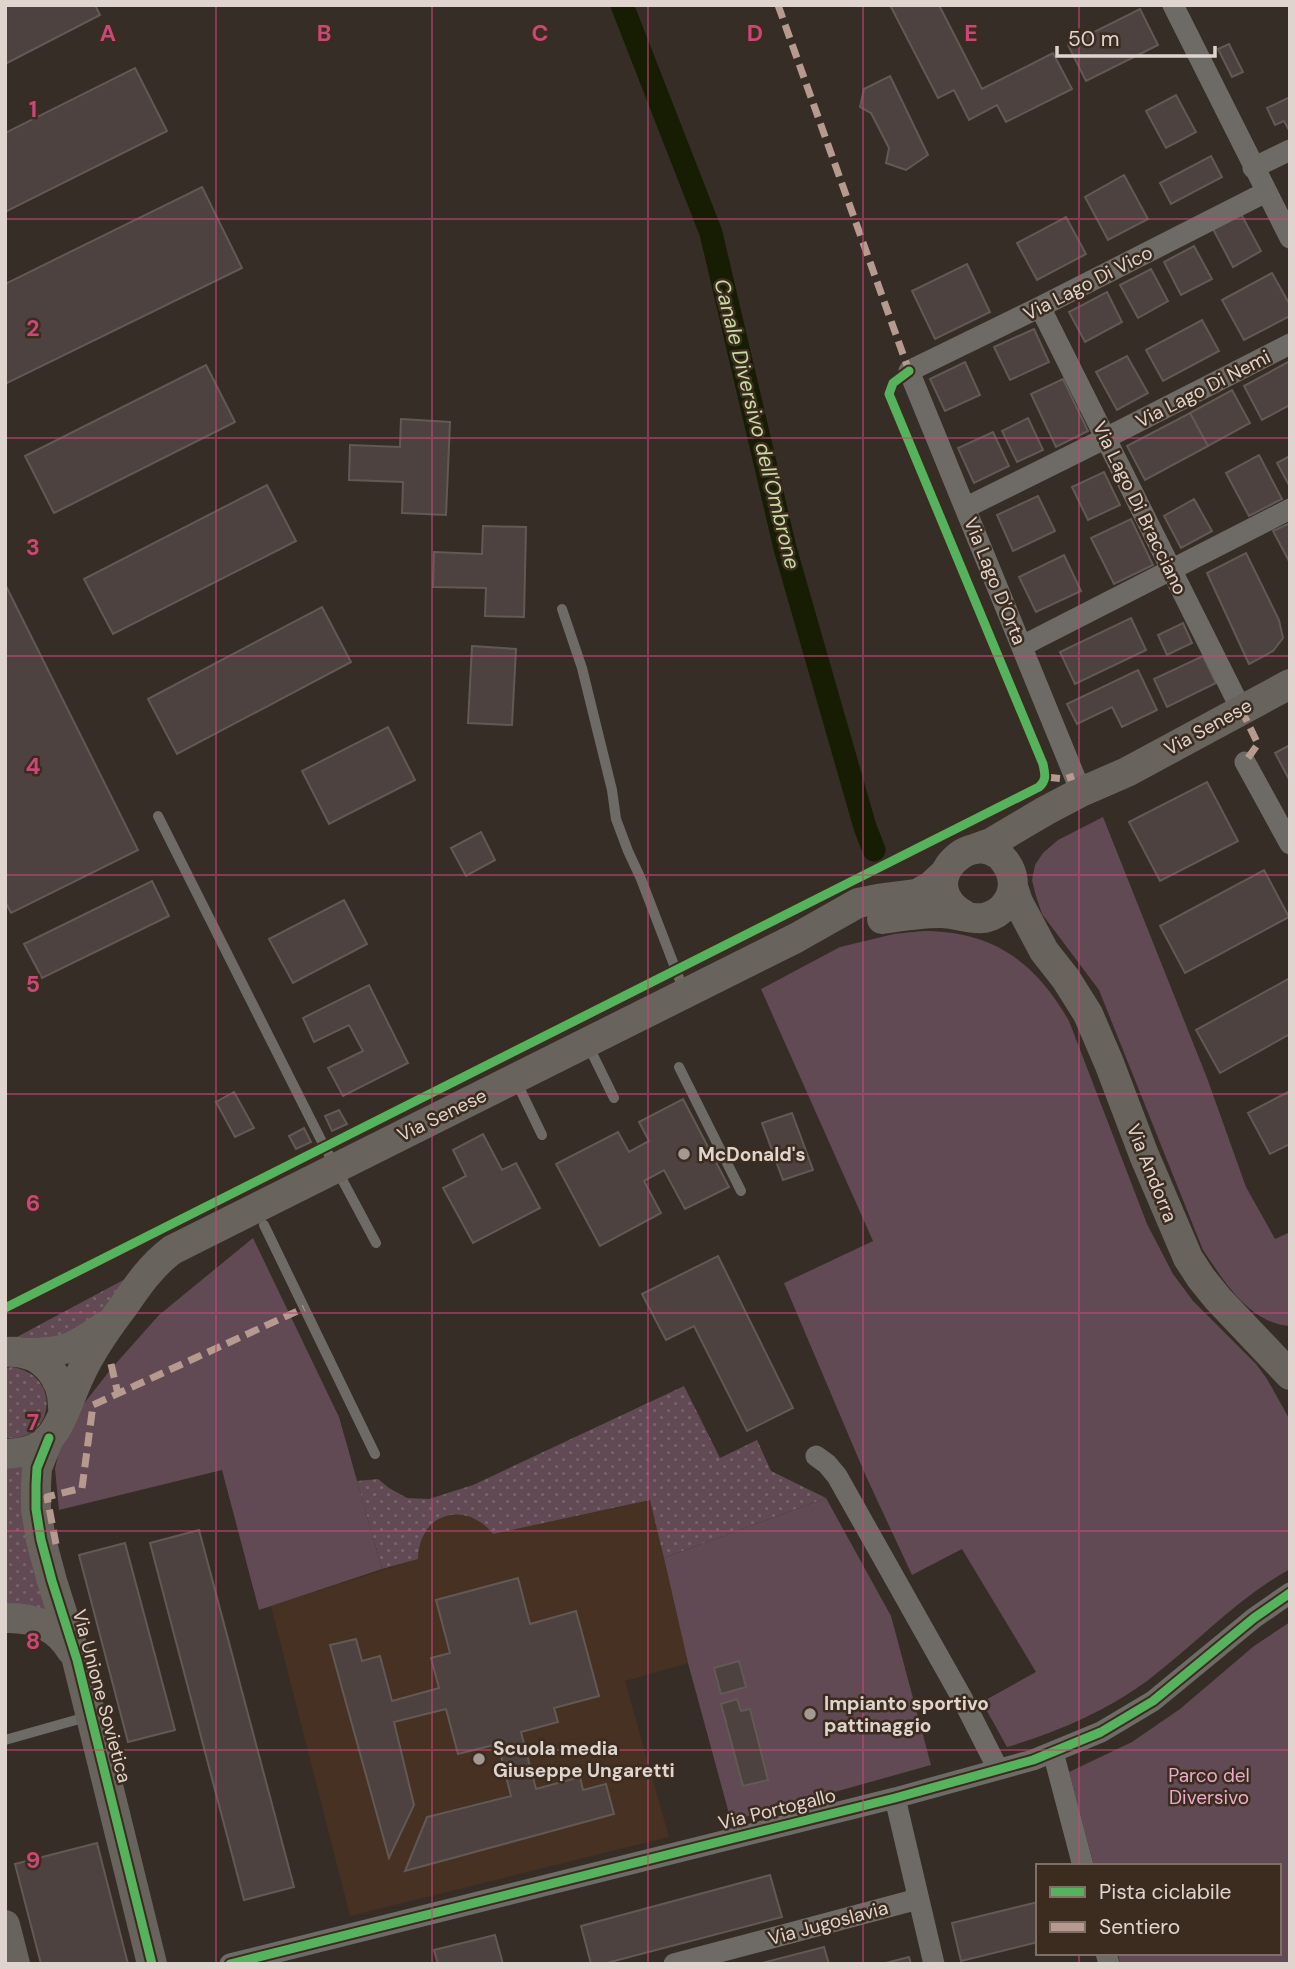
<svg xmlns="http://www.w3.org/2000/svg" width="1295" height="1969" font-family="'DM Sans',sans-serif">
<defs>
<pattern id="grass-dots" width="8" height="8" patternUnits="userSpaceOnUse" patternTransform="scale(1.75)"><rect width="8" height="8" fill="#614a54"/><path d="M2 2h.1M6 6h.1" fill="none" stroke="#77636b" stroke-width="1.8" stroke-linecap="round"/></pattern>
</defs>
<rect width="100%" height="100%" fill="#362d26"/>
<!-- built -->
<path fill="#463123" d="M 651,1500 L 688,1663 L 625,1681 L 669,1837 L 350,1916 L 271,1606 L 417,1559 L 420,1539 L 425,1531 L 440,1518 L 449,1515 L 460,1514 L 469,1516 L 479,1520 L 493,1534 Z"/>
<!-- grass -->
<path fill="url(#grass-dots)" d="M 127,1278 L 100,1314 L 73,1331 L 42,1341 L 15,1338 Z
M 12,1367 C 64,1375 54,1444 5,1438 L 5,1368 Z
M 684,1386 L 720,1458 L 757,1440 L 771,1471 L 826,1498 L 664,1558 L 650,1500 L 493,1534 C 465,1499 419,1513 418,1559 L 382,1569 L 357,1481 L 378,1479 L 389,1488 L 407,1498 L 429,1499 L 473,1485 Z
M 22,1467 L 49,1617 L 5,1608 L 5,1469 Z"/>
<!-- park -->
<path fill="#614a54" d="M 1103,817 L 1207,1078 L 1246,1187 L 1275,1239 L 1290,1232 L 1290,1326 C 1249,1323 1224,1281 1203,1250 L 1099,990 L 1042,914 L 1036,896 L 1032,880 L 1035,865 L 1043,853 L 1058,840 Z
M 923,931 C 992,931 1035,961 1069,1021 L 1147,1224 L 1173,1274 L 1193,1301 L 1256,1364 L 1267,1379 L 1290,1420 L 1290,1569 C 1236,1599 1195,1645 1147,1681 C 1104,1712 1058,1732 1007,1747 L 982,1702 L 1036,1672 L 962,1549 L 912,1575 L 865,1474 L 784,1283 L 873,1241 L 761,989 L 840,947 L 894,934 Z
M 253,1238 L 339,1417 L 382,1569 L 259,1610 L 222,1470 L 59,1510 L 55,1469 L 61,1442 L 71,1420 L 111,1369 L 159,1315 Z
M 826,1498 L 891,1616 L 931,1765 L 731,1821 L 688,1663 L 664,1558 Z
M 1290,1622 L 1290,1964 L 1120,1964 L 1118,1953 L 1279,1953 L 1279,1866 L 1094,1866 L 1069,1772 L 1132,1742 L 1180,1709 L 1254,1646 Z"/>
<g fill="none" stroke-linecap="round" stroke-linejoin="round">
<!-- canal -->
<path stroke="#161d03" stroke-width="23" d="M 622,5 L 711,233 L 785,548 L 865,827 L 874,850"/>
</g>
<!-- building -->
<path fill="#4d423f" stroke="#625955" stroke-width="2" d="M 5,5 L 95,5 L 100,15 L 5,64 Z
M 890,5 L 939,5 L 982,89 L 1053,53 L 1072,89 L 1006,122 L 997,105 L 969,120 L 954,90 L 938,98 Z
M 1140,9 L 1158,45 L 1086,81 L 1068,45 Z
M 1229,44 L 1243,72 L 1232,77 L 1218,49 Z
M 135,68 L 167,131 L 5,212 L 5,133 Z
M 890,76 L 928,155 L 906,170 L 886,163 L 889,148 L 871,113 L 860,107 L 864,89 Z
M 1176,95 L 1196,132 L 1166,148 L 1146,111 Z
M 1290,97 L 1290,130 L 1289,130 L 1284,121 L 1275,125 L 1267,108 Z
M 1211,156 L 1222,177 L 1171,204 L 1160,183 Z
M 1124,175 L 1148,219 L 1108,240 L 1085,197 Z
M 202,187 L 242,268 L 5,384 L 5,284 Z
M 1241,214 L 1261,251 L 1233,267 L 1213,229 Z
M 1066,217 L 1086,254 L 1037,280 L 1017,243 Z
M 1194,246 L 1212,279 L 1181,295 L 1164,262 Z
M 967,264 L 990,312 L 935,339 L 912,291 Z
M 1151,269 L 1168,301 L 1138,318 L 1120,285 Z
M 1272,273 L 1290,305 L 1290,316 L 1244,340 L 1222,300 Z
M 1107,292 L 1122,322 L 1085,342 L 1069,312 Z
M 1202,320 L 1219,351 L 1163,381 L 1146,350 Z
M 1034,329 L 1049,362 L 1010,380 L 994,347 Z
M 1127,356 L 1148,393 L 1117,410 L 1096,372 Z
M 1290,361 L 1290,405 L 1262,420 L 1244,386 Z
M 965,362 L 980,395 L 945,411 L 930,379 Z
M 206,365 L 235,422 L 54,513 L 25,456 Z
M 1063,379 L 1088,431 L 1056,447 L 1031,394 Z
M 1232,390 L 1250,423 L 1208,446 L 1190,413 Z
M 1190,413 L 1208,446 L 1145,480 L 1127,446 Z
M 1028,418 L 1043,450 L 1017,462 L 1002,431 Z
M 401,419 L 450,422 L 446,515 L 402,513 L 403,482 L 349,480 L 350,445 L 400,447 Z
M 993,432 L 1009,466 L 974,483 L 958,448 Z
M 1259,455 L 1282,499 L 1249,516 L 1226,473 Z
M 1290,456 L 1290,487 L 1277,463 Z
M 1104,472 L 1120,505 L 1088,520 L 1072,487 Z
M 267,485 L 296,541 L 113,634 L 84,579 Z
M 1038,496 L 1055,531 L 1013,551 L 997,515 Z
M 1194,499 L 1212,531 L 1181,548 L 1164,516 Z
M 1131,519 L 1153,565 L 1114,584 L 1091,538 Z
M 1290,523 L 1290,560 L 1289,561 L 1273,531 Z
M 483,526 L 526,527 L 524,617 L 485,616 L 486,588 L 433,587 L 434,552 L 482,554 Z
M 1246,553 L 1279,620 L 1283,638 L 1273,651 L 1249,664 L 1207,573 Z
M 1064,555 L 1081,591 L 1036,612 L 1019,577 Z
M 5,584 L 138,850 L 11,913 L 5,901 Z
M 322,607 L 351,662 L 177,754 L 148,699 Z
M 1131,618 L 1146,650 L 1075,684 L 1060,652 Z
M 1183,623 L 1192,643 L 1167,655 L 1158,635 Z
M 472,646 L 516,649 L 512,725 L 468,723 Z
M 1203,656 L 1216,683 L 1167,707 L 1154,679 Z
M 1138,670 L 1157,710 L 1122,727 L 1112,707 L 1077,724 L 1067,704 Z
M 388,727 L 415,780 L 329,824 L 302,771 Z
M 1290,745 L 1290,781 L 1275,753 Z
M 1207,782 L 1238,841 L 1160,881 L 1129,822 Z
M 481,832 L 495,860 L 466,876 L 451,848 Z
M 1264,870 L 1289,917 L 1185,973 L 1160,926 Z
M 152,881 L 169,916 L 42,978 L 24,944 Z
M 344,900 L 367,944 L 293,983 L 269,939 Z
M 1290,978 L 1290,1034 L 1220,1073 L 1196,1030 Z
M 369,985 L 408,1063 L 343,1096 L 328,1068 L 363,1051 L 349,1025 L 314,1042 L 303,1018 Z
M 1290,1091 L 1290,1144 L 1270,1154 L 1248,1113 Z
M 234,1092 L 254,1128 L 235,1137 L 216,1102 Z
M 683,1099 L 729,1187 L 685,1209 L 664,1170 L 644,1181 L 661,1213 L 600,1246 L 556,1164 L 618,1132 L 629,1152 L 649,1141 L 639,1122 Z
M 339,1110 L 347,1124 L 332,1131 L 325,1116 Z
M 792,1113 L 813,1170 L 783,1180 L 762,1123 Z
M 304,1128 L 311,1142 L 296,1149 L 289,1136 Z
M 483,1134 L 502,1170 L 516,1163 L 540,1208 L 473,1243 L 443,1188 L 466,1176 L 453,1150 Z
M 718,1256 L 793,1408 L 747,1431 L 694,1326 L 666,1340 L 642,1294 Z
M 199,1530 L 294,1887 L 244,1900 L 150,1543 Z
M 125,1543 L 175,1730 L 128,1742 L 79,1555 Z
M 518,1578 L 530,1624 L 576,1611 L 599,1696 L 554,1708 L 558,1722 L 521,1732 L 536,1789 L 580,1777 L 583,1790 L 606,1784 L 614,1814 L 405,1871 L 427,1817 L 511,1796 L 498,1744 L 458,1754 L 446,1709 L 394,1722 L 414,1805 L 389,1858 L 330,1645 L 356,1639 L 362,1661 L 380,1656 L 392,1701 L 439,1688 L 431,1658 L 450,1653 L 436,1600 Z
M 739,1661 L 746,1687 L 721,1694 L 714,1668 Z
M 737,1699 L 741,1711 L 750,1709 L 768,1780 L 743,1786 L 721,1704 Z
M 97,1843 L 128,1964 L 41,1964 L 15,1864 Z
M 770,1875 L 782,1917 L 603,1964 L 591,1964 L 581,1926 Z
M 1038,1902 L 1038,1942 L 961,1961 L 952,1923 Z
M 495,1935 L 503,1964 L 438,1964 L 434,1950 Z
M 824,1947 L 829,1964 L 758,1964 Z
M 909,1957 L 911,1964 L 882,1964 Z"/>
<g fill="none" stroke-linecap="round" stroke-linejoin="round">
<!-- lane -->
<path stroke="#6e6b66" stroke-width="10" d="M 562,609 L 582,668 L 612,790 L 616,819 L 628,851 L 641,879 L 684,991
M 158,816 L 320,1138 L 376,1243
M 588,1045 L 614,1098
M 679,1067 L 741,1191
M 516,1081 L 542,1135
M 264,1225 L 375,1454
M 5,1740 L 90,1716"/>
<!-- street -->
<path stroke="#6e6b66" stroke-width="21" d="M 1173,5 L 1290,238
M 1253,168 L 1290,150
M 1040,307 L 1241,709
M 965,508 L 1106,438 L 1290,344
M 1022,646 L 1290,509
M 1245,762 L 1290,844
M 1081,792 L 909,371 L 1040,307 L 1266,192
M 816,1456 L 827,1464 L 837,1476 L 962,1698 L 998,1769
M 1053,1752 L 1083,1866
M 895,1798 L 934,1964
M 1106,1953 L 1109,1964
M 230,1964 L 895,1798 L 1033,1760 L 1101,1732 L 1153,1701 L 1254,1618 L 1290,1593
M 674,1964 L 918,1899"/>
<!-- secondary -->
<path stroke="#69635d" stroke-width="30" d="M 974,849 L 991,843 L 1045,811 L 1081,792 L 1127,772 L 1290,684
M 1013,887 L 1018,902 L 1044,951 L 1066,979 L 1088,1014 L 1109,1063 L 1144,1155 L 1188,1258 L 1201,1278 L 1218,1299 L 1290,1375
M 882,919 C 901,916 921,913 941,913 C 955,913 970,920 984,918 C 993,916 1001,911 1006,904 C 1014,893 1015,880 1009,868 C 982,815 905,883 966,916
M 5,1352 C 43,1349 65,1378 63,1413
M 25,1353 C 65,1353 73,1348 105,1326
M 49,1438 L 37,1468 L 36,1485 L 36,1509 L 41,1540 L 52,1581 L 77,1660 L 152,1964
M 5,1454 C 22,1453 37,1451 49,1438 C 62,1425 71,1393 80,1375 C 91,1351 107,1328 123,1307 C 138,1285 151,1266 172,1250 L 796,938 L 858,903 L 878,899 L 917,894 L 931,886 L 945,873
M 5,1618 C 33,1617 57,1626 71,1650
M 5,1925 L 15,1964"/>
<!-- quiet -->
<path stroke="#b69a8f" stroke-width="7" stroke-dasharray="14 7" stroke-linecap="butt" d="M 778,5 L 909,371
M 1241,709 L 1258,744 L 1245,762
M 1046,777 L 1065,779 L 1074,776
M 111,1364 L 118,1394
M 56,1544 L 47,1497 L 82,1488 L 93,1405 L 304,1308"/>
<!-- cycleway casing -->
<g stroke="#3c2c20" stroke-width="13">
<path id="cycleway" d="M 5,1308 L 1039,787 C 1047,780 1045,774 1043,764 L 889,394 L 893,383 L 909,371
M 49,1438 L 37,1468 L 36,1485 L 36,1509 L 41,1540 L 52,1581 L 77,1660 L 152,1964
M 230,1964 L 895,1798 L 1033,1760 L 1101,1732 L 1153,1701 L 1254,1618 L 1290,1593"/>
</g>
<!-- cycleway -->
<use href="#cycleway" stroke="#56b35d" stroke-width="9"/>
</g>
<!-- grid -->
<path fill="none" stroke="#ca4778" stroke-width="2" stroke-opacity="0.55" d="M 216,5 L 216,1964M 432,5 L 432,1964M 648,5 L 648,1964M 863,5 L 863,1964M 1079,5 L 1079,1866M 5,219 L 1290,219M 5,438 L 1290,438M 5,656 L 1290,656M 5,875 L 1290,875M 5,1094 L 1290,1094M 5,1313 L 1290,1313M 5,1531 L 1290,1531M 5,1750 L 1290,1750M 1079,1953 L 1079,1964"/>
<!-- markers -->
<g fill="#a49a93" stroke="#3c2c20" stroke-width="2.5">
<circle cx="684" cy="1154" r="7"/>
<circle cx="810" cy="1714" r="7"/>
<circle cx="479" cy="1759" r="7"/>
</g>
<g text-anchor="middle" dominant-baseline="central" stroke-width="5" stroke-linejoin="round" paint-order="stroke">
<!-- street labels -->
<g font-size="19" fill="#e0d5ce" stroke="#3c2c20">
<text transform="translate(1088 283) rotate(-27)">Via Lago Di Vico</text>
<text transform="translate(1203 389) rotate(-27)">Via Lago Di Nemi</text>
<text transform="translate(1140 508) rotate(64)">Via Lago Di Bracciano</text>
<text transform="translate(995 581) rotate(68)">Via Lago D'Orta</text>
<text transform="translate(1208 727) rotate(-29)">Via Senese</text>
<text transform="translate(442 1115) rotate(-26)">Via Senese</text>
<text transform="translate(1152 1173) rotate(68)">Via Andorra</text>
<text transform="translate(102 1696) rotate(75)">Via Unione Sovietica</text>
<text transform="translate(777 1809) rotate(-14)">Via Portogallo</text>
<text transform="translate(828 1923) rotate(-15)">Via Jugoslavia</text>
</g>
<!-- poi labels -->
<g font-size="19" font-weight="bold" fill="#e0d5ce" stroke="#3c2c20" text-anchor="start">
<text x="698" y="1154">McDonald's</text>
<text x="824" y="1703">Impianto sportivo<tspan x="824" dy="22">pattinaggio</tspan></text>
<text x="493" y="1748">Scuola media<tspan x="493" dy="22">Giuseppe Ungaretti</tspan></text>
</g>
<!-- park labels -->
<g font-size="19" fill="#eaacca" stroke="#3c2c20">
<text x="1209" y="1775">Parco del<tspan x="1209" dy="22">Diversivo</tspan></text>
</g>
<!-- water labels -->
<g font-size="21" font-style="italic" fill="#c6dba0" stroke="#3c2c20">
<text transform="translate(757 424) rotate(76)">Canale Diversivo dell'Ombrone</text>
</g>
</g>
<g font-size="23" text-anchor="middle" font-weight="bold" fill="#ca4778" stroke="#3c2c20" stroke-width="5" stroke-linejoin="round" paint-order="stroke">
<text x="108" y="41">A</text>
<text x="324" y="41">B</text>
<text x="540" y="41">C</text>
<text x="755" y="41">D</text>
<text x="971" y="41">E</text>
<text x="33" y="117">1</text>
<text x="33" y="336">2</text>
<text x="33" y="555">3</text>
<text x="33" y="774">4</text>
<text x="33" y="992">5</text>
<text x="33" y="1211">6</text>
<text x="33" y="1430">7</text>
<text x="33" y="1649">8</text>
<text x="33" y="1868">9</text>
</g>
<!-- border -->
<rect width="1295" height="1969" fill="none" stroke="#e0d5ce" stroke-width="14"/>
<!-- legend -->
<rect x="1036" y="1864" width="245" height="91" fill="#3c2c20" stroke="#7e7066" stroke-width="2"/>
<rect x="1050" y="1887" width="35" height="10" fill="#56b35d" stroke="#7e7066" stroke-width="2"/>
<text x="1099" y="1899" font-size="21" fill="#e0d5ce">Pista ciclabile</text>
<rect x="1050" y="1922" width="35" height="10" fill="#b69a8f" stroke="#7e7066" stroke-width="2"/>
<text x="1099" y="1934" font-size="21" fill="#e0d5ce">Sentiero</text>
<!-- scale -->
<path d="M1057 46v10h158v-10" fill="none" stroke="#e0d5ce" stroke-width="3.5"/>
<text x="1068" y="46" font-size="21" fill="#e0d5ce" stroke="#3c2c20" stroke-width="5" paint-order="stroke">50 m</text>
</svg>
